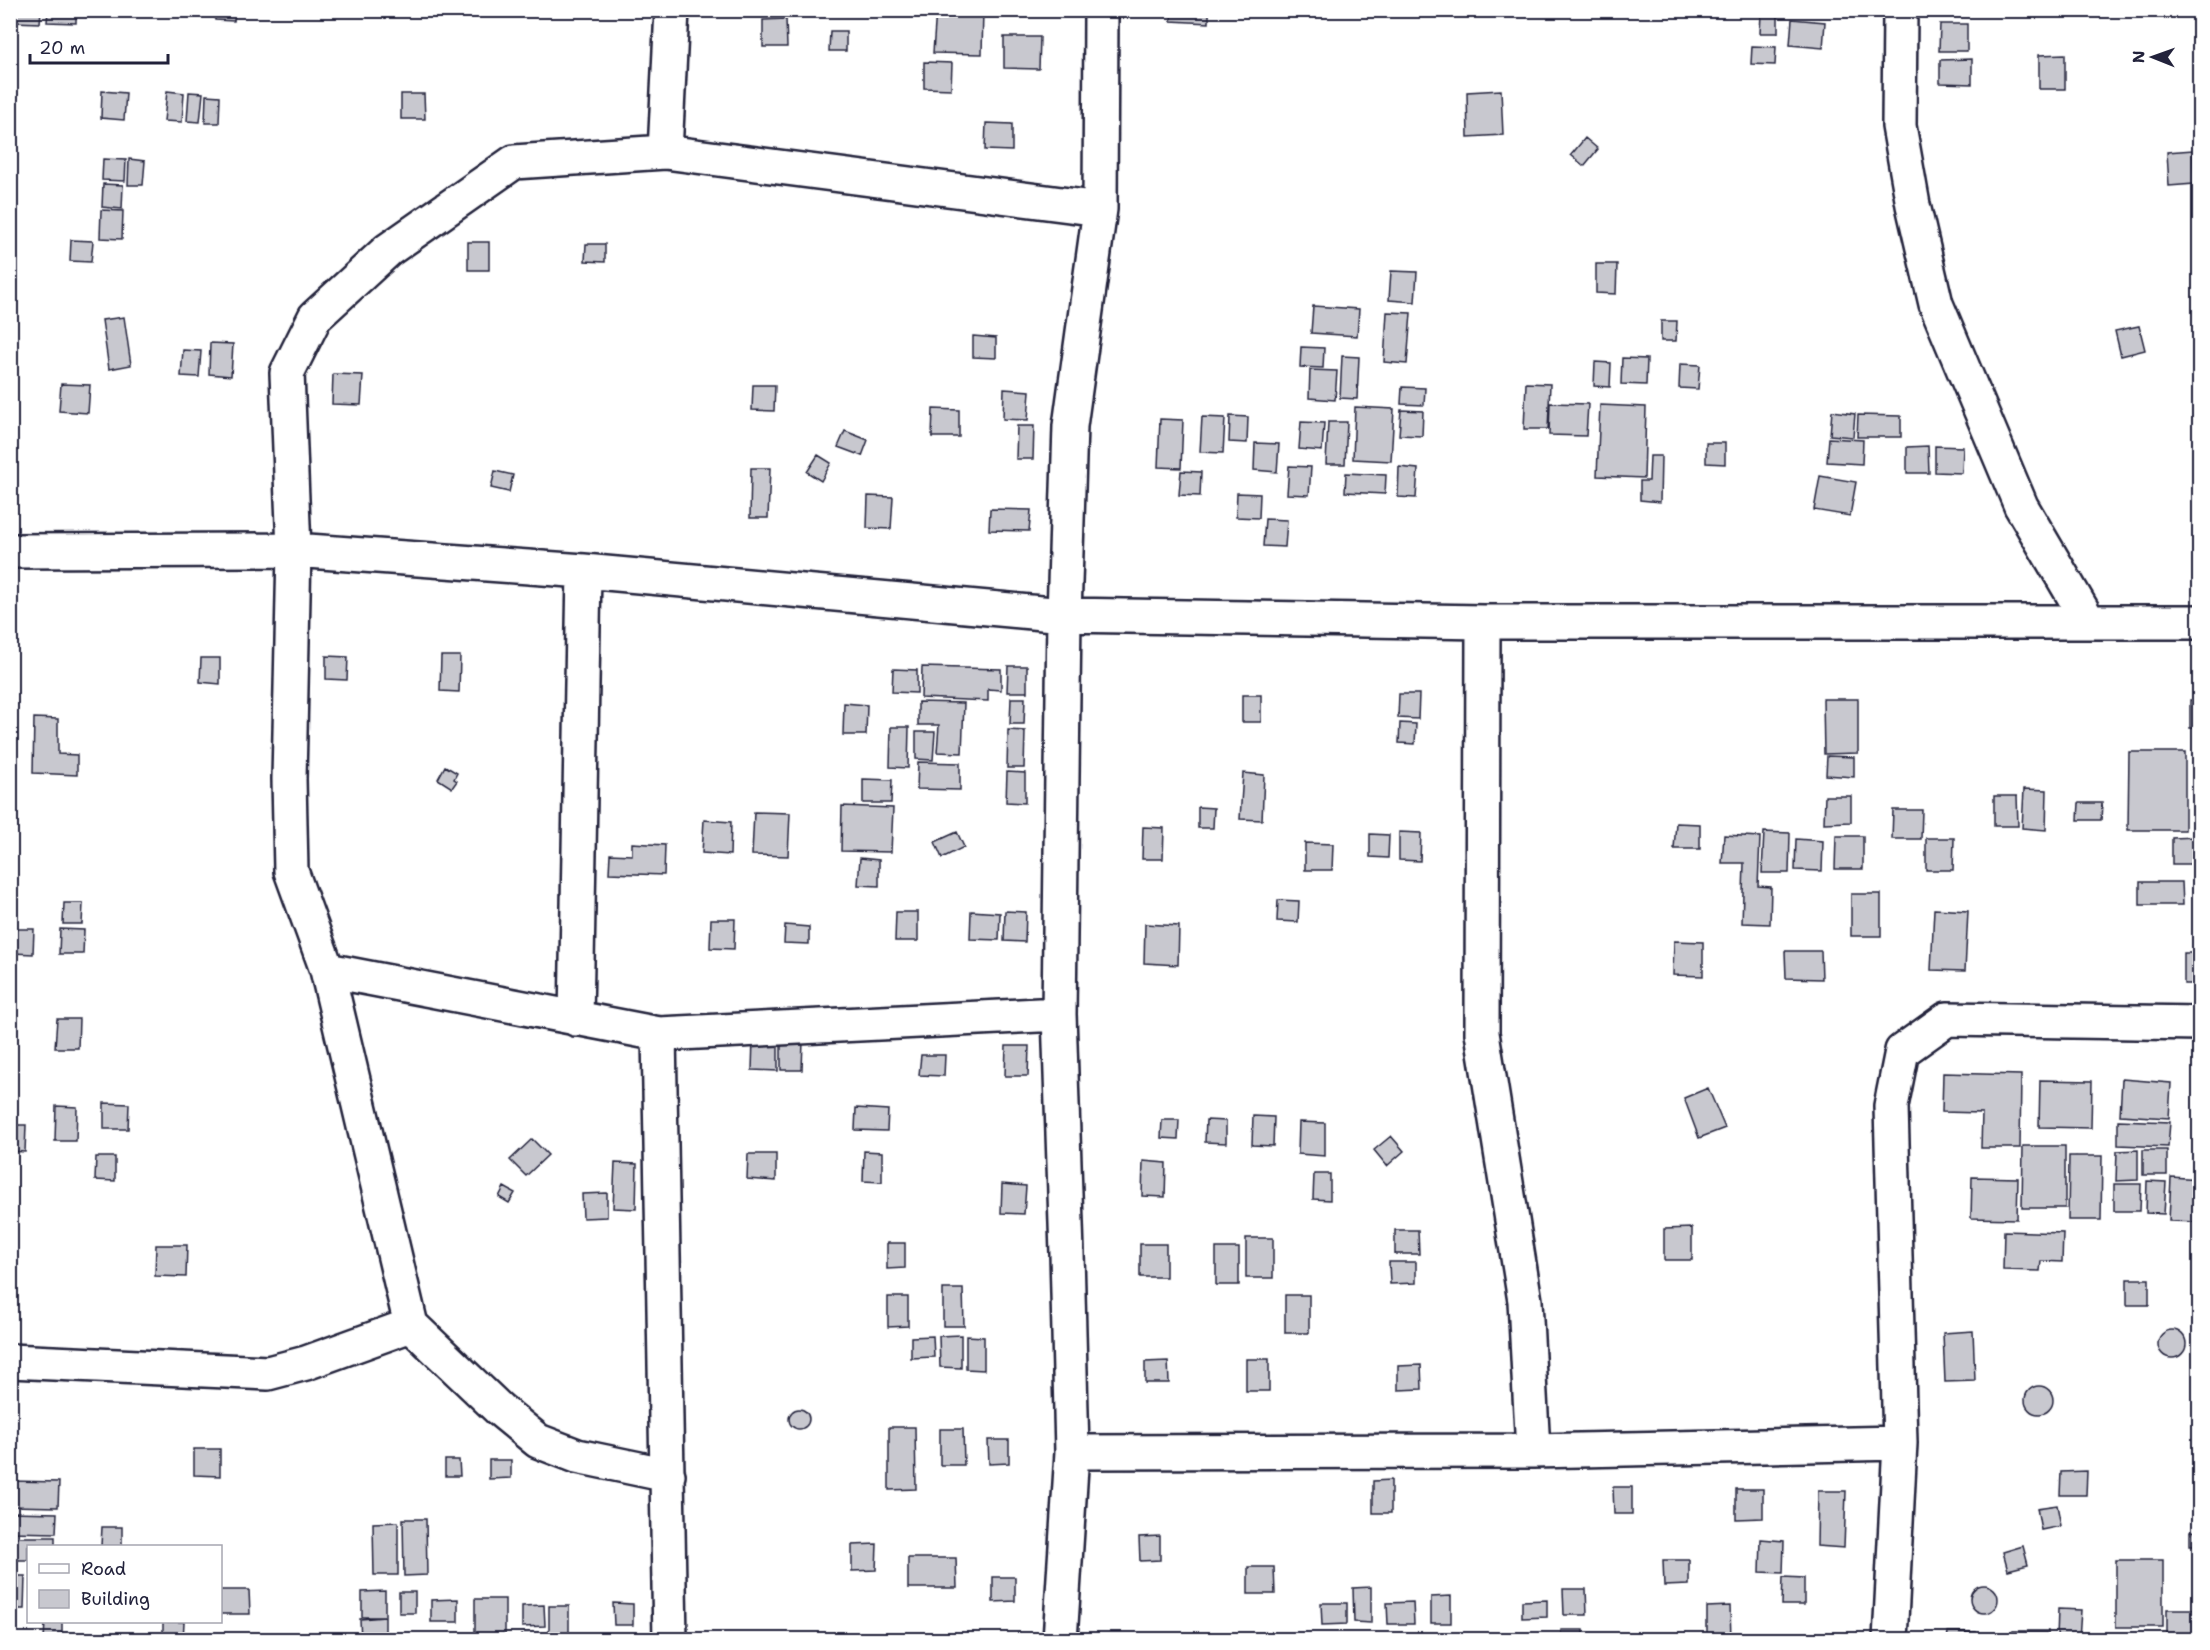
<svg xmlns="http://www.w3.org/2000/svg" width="2210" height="1650" font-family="'Shantell Sans',sans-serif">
<rect width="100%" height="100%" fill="#fff"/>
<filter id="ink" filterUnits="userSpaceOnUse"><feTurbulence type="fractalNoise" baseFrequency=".0167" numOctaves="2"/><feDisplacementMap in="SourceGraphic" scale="12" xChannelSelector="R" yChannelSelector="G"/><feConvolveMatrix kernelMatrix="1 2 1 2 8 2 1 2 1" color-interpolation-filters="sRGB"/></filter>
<g filter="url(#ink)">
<!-- building -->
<path fill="#c8c8cf" stroke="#22223b" stroke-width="1.5" d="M 13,10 L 41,10 L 40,23 L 13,22 Z
M 48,10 L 76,10 L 76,23 L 47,22 Z
M 215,10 L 235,10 L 234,21 L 215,20 Z
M 936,10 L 983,10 L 982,54 L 933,53 Z
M 1172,10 L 1209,10 L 1209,23 L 1171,21 Z
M 1761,14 L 1778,14 L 1778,33 L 1760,33 Z
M 786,19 L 787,47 L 763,47 L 763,20 Z
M 1792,19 L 1825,22 L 1823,48 L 1790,45 Z
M 1940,24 L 1967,24 L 1967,51 L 1939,51 Z
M 830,31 L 846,31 L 846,51 L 829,51 Z
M 1004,37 L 1040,37 L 1039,69 L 1004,68 Z
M 1752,46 L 1776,47 L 1775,65 L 1751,64 Z
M 2065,54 L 2065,89 L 2039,89 L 2039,55 Z
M 1972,59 L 1972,84 L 1940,83 L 1940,60 Z
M 924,62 L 952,63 L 951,89 L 924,88 Z
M 1501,90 L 1503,135 L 1468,137 L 1467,92 Z
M 102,91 L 126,93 L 124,120 L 101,118 Z
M 167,91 L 184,93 L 182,122 L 164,121 Z
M 189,92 L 203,93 L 200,122 L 187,121 Z
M 401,94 L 424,94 L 425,119 L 401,119 Z
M 206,95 L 220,96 L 219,123 L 205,123 Z
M 986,123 L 1012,124 L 1012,151 L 985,150 Z
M 1585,138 L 1598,149 L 1584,166 L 1571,155 Z
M 2193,150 L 2194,184 L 2169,186 L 2167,152 Z
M 103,159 L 126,160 L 125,181 L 102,180 Z
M 129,159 L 145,161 L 143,185 L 128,185 Z
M 103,184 L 123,185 L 122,209 L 102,207 Z
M 101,210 L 123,211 L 122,239 L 100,238 Z
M 71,240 L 93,241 L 91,262 L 70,261 Z
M 468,242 L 489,242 L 489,270 L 468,270 Z
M 586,244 L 605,244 L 605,262 L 585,261 Z
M 1596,264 L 1617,264 L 1616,294 L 1596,293 Z
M 1391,271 L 1417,272 L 1415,302 L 1389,300 Z
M 1313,306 L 1359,309 L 1357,336 L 1311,333 Z
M 1387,312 L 1411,313 L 1407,364 L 1384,362 Z
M 124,317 L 131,365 L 109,369 L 102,320 Z
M 1661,321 L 1677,321 L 1676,341 L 1661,341 Z
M 2139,326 L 2145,350 L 2121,356 L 2115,331 Z
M 973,336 L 996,338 L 996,358 L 973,357 Z
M 210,343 L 233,344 L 231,376 L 209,374 Z
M 1301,347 L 1324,348 L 1323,368 L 1300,367 Z
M 183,350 L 201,351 L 199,377 L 181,376 Z
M 1342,356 L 1359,357 L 1357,399 L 1340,398 Z
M 1622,358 L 1647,359 L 1646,385 L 1621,384 Z
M 1595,362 L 1611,363 L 1610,387 L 1594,386 Z
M 1680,364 L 1700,365 L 1698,389 L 1679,388 Z
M 1310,370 L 1337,371 L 1335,400 L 1309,398 Z
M 333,374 L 363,375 L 361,405 L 332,404 Z
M 1526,383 L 1550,384 L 1548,429 L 1524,429 Z
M 61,384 L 90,385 L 88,413 L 59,411 Z
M 753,385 L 775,385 L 774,411 L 752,410 Z
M 1402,387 L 1425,388 L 1424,405 L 1401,404 Z
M 1004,389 L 1030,391 L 1028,420 L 1003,419 Z
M 1550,403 L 1588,404 L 1586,436 L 1549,435 Z
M 1600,405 L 1646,407 L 1644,478 L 1597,476 Z
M 1355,407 L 1394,409 L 1391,461 L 1353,459 Z
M 933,409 L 959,410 L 959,437 L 932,437 Z
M 1401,410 L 1423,411 L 1422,436 L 1399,435 Z
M 1832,411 L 1855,414 L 1853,437 L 1830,435 Z
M 1858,415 L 1901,416 L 1901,437 L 1857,437 Z
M 1230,416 L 1248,417 L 1247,443 L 1229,442 Z
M 1202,417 L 1225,418 L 1223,453 L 1200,452 Z
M 1160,419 L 1183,420 L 1181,468 L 1158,467 Z
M 1301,422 L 1324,423 L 1322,451 L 1299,449 Z
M 1328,422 L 1347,422 L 1345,464 L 1326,464 Z
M 1017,426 L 1034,426 L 1033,459 L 1016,459 Z
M 845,431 L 868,440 L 862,456 L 838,447 Z
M 1829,438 L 1863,440 L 1862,464 L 1827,462 Z
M 1255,443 L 1279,444 L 1277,472 L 1254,470 Z
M 1706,443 L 1725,443 L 1725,464 L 1706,463 Z
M 1928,446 L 1929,473 L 1907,473 L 1907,447 Z
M 1935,446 L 1963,447 L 1962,473 L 1935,472 Z
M 818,455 L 831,463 L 821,481 L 807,472 Z
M 1650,456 L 1661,456 L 1660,502 L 1640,500 L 1640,481 L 1649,481 Z
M 1289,466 L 1311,467 L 1309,495 L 1287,494 Z
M 1399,467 L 1418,469 L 1416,498 L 1398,497 Z
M 751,468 L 770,468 L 768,518 L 750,518 Z
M 495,471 L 513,475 L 509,492 L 491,488 Z
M 1181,471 L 1201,472 L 1200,496 L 1179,495 Z
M 1346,473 L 1386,475 L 1385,494 L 1345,492 Z
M 1820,476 L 1856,482 L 1850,516 L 1814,510 Z
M 1237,493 L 1260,494 L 1259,518 L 1236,517 Z
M 868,496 L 893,497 L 891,529 L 867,528 Z
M 990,509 L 1031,510 L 1029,531 L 989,530 Z
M 1265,519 L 1287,520 L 1285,547 L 1263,546 Z
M 326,656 L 348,657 L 347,680 L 326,679 Z
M 441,656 L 460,656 L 459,692 L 440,691 Z
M 201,658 L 220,658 L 220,684 L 200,682 Z
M 1008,666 L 1027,666 L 1027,692 L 1007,692 Z
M 922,667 L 1001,669 L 1001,690 L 988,689 L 988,701 L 921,698 Z
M 893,669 L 917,670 L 917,693 L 892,692 Z
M 1399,694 L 1419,694 L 1418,719 L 1398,718 Z
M 1242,695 L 1261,695 L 1261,722 L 1242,722 Z
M 1011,698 L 1025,698 L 1024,724 L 1010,724 Z
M 1823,699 L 1858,699 L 1858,753 L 1824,754 Z
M 2190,700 L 2200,700 L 2200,729 L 2190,728 Z
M 918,702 L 964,703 L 962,753 L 937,752 L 939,725 L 918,725 Z
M 844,703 L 867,705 L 866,735 L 843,735 Z
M 34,718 L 58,719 L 58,754 L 77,755 L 77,775 L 33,773 Z
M 1400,723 L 1416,724 L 1415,744 L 1399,743 Z
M 891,727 L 909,727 L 908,768 L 890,767 Z
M 1008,730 L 1025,731 L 1024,768 L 1007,768 Z
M 916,732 L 935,732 L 933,760 L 916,759 Z
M 2129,752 L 2185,752 L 2185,830 L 2128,830 Z
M 1827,756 L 1854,757 L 1854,777 L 1826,775 Z
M 918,762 L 960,763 L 960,790 L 917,789 Z
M 445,766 L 457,773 L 454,779 L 457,781 L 452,788 L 438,779 Z
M 1007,772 L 1025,773 L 1025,803 L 1006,802 Z
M 1243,773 L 1264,775 L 1262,820 L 1240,819 Z
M 863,779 L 892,780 L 891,803 L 863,803 Z
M 2024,789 L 2047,790 L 2046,830 L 2022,828 Z
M 1825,796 L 1851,796 L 1851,822 L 1824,823 Z
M 1994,796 L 2017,796 L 2018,826 L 1994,826 Z
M 2079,803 L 2102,803 L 2101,820 L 2078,820 Z
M 842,806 L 893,808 L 891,852 L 841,851 Z
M 1198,807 L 1214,808 L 1213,828 L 1198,828 Z
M 1893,810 L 1922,810 L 1921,839 L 1892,839 Z
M 754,812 L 790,813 L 788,856 L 752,855 Z
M 704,820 L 731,822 L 730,855 L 702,853 Z
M 1676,823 L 1700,824 L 1700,849 L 1674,849 Z
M 1143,827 L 1164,828 L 1163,859 L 1142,859 Z
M 957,832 L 964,847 L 942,858 L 935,842 Z
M 1399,832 L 1421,833 L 1420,861 L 1399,860 Z
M 1764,832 L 1790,833 L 1789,873 L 1762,873 Z
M 1370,834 L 1389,835 L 1388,858 L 1370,857 Z
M 1724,835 L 1760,837 L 1758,886 L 1771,887 L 1770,924 L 1742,923 L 1744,863 L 1722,863 Z
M 1836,836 L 1863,836 L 1863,869 L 1835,869 Z
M 2197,837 L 2197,864 L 2172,864 L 2172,838 Z
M 1926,838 L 1954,838 L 1953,870 L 1926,870 Z
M 1796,839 L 1823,841 L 1822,871 L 1795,870 Z
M 632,843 L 665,845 L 664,875 L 609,873 L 610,854 L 632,855 Z
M 1305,843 L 1333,844 L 1332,870 L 1305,870 Z
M 860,858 L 879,860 L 879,886 L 858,885 Z
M 2140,882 L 2182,882 L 2183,905 L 2140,905 Z
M 1851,894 L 1881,894 L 1881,936 L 1851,936 Z
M 1278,900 L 1299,901 L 1298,922 L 1277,921 Z
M 64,903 L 83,903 L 82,924 L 63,924 Z
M 1934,909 L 1968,911 L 1965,971 L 1931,970 Z
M 971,911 L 1000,913 L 999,940 L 970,939 Z
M 1005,911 L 1026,912 L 1025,942 L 1004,941 Z
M 896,912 L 918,912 L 918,941 L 895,941 Z
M 711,919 L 735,919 L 734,949 L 710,948 Z
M 1145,924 L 1179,926 L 1178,965 L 1144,963 Z
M 785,925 L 809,927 L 809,944 L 784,943 Z
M 14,929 L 34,929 L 33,954 L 13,953 Z
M 60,929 L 84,930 L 83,954 L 59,954 Z
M 1674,941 L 1703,942 L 1703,976 L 1673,975 Z
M 1785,951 L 1821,951 L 1822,979 L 1786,978 Z
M 2184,953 L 2200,953 L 2200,984 L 2184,984 Z
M 57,1019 L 79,1019 L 78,1048 L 55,1048 Z
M 753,1039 L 778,1039 L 778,1071 L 752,1070 Z
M 781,1040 L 803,1041 L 802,1070 L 781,1070 Z
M 1006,1046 L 1029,1046 L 1028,1076 L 1005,1076 Z
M 921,1055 L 945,1055 L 944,1076 L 919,1075 Z
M 1943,1073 L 2021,1075 L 2020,1148 L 1981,1148 L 1982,1113 L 1942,1112 Z
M 2122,1079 L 2171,1083 L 2169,1118 L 2120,1115 Z
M 2040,1080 L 2092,1081 L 2091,1128 L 2039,1127 Z
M 1708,1088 L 1725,1128 L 1699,1138 L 1684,1098 Z
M 104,1103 L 129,1104 L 128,1129 L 104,1129 Z
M 56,1106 L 77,1107 L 76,1141 L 55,1141 Z
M 856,1108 L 888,1110 L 887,1131 L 855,1130 Z
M 1253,1116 L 1274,1117 L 1273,1146 L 1252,1145 Z
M 1162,1120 L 1179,1120 L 1178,1139 L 1161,1138 Z
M 1206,1120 L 1226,1121 L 1226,1143 L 1205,1142 Z
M 2118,1120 L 2170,1122 L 2168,1147 L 2118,1145 Z
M 1299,1122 L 1325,1123 L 1325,1156 L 1298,1154 Z
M 10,1125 L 26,1125 L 25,1152 L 10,1151 Z
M 1391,1136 L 1404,1151 L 1387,1166 L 1374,1150 Z
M 532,1139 L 548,1155 L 526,1176 L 510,1160 Z
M 2023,1146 L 2065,1146 L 2065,1208 L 2022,1208 Z
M 2138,1150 L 2138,1180 L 2116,1181 L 2117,1151 Z
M 2143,1150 L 2167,1150 L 2167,1175 L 2143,1175 Z
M 864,1151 L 882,1152 L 882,1182 L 863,1181 Z
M 748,1154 L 776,1154 L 776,1181 L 747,1179 Z
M 2069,1156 L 2102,1156 L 2101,1220 L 2068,1220 Z
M 96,1157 L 115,1157 L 115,1181 L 95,1180 Z
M 1143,1161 L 1166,1163 L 1165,1197 L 1142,1196 Z
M 615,1163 L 637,1164 L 636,1209 L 613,1208 Z
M 1314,1174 L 1330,1174 L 1330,1200 L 1313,1199 Z
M 1972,1177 L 2018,1178 L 2017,1219 L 1971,1218 Z
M 2171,1177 L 2200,1179 L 2200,1222 L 2169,1221 Z
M 2147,1181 L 2166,1182 L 2164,1214 L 2146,1213 Z
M 1002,1184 L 1026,1186 L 1024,1214 L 1001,1213 Z
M 2114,1184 L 2141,1184 L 2140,1211 L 2114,1211 Z
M 504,1187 L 515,1193 L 509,1203 L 499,1197 Z
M 607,1193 L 607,1217 L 583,1218 L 582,1194 Z
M 1692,1228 L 1692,1260 L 1664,1260 L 1664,1229 Z
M 1395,1230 L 1418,1230 L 1419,1254 L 1395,1254 Z
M 2004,1231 L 2063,1233 L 2062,1262 L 2041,1261 L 2040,1271 L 2003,1270 Z
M 1246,1238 L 1273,1238 L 1273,1278 L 1246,1278 Z
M 887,1243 L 905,1243 L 905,1268 L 887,1269 Z
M 1140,1244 L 1166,1244 L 1166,1277 L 1140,1277 Z
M 156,1245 L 187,1245 L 186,1277 L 155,1276 Z
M 1216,1248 L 1239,1248 L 1239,1285 L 1216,1285 Z
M 1389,1262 L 1416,1262 L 1416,1283 L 1390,1284 Z
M 2127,1279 L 2149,1279 L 2149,1305 L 2127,1305 Z
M 943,1289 L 963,1289 L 964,1326 L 943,1326 Z
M 1285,1295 L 1309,1295 L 1309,1333 L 1285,1333 Z
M 888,1297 L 908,1297 L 908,1326 L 888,1327 Z
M2158 1344a14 14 0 1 1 28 0a14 14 0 1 1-28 0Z
M 1973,1331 L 1975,1381 L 1945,1382 L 1943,1333 Z
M 961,1335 L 961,1368 L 940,1367 L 939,1336 Z
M 933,1336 L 934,1357 L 911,1358 L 911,1337 Z
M 966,1336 L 984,1337 L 984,1370 L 966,1369 Z
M 1246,1359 L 1269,1359 L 1269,1391 L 1246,1391 Z
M 1168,1361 L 1169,1383 L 1145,1383 L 1145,1362 Z
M 1421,1365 L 1422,1389 L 1398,1390 L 1398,1366 Z
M2025 1400a14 14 0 1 1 28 0a14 14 0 1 1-28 0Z
M789 1419a10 10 0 1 1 20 0a10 10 0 1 1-20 0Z
M 889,1427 L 915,1427 L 916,1489 L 889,1490 Z
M 940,1429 L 963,1429 L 964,1465 L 940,1465 Z
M 988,1440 L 1009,1440 L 1009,1463 L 989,1464 Z
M 194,1449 L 220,1449 L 220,1476 L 194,1475 Z
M 445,1460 L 459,1460 L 460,1476 L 445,1476 Z
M 489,1460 L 511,1460 L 511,1478 L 489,1479 Z
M 2087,1471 L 2086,1495 L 2060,1495 L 2061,1472 Z
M 1391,1480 L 1391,1513 L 1373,1513 L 1373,1481 Z
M 10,1481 L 59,1482 L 58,1507 L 10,1506 Z
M 1613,1487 L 1632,1487 L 1632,1514 L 1614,1514 Z
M 1736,1489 L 1763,1489 L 1763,1518 L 1736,1519 Z
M 1818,1491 L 1846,1491 L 1844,1548 L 1817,1546 Z
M 2057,1505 L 2061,1526 L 2041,1530 L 2037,1508 Z
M 10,1512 L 57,1513 L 56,1533 L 10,1532 Z
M 403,1519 L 426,1519 L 427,1575 L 404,1576 Z
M 398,1522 L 398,1575 L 374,1575 L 373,1523 Z
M 102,1527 L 122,1527 L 122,1546 L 101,1546 Z
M 2190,1531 L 2200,1532 L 2200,1545 L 2190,1545 Z
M 1160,1536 L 1160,1560 L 1140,1561 L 1139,1537 Z
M 10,1537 L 55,1537 L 55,1546 L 28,1546 L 28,1560 L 10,1560 Z
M 1761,1539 L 1784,1541 L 1783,1573 L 1760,1572 Z
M 877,1544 L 876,1570 L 852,1571 L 852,1545 Z
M 2023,1546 L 2028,1565 L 2008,1570 L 2003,1552 Z
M 908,1558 L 956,1558 L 957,1588 L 908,1588 Z
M 1663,1560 L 1689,1560 L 1689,1585 L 1664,1586 Z
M 2116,1560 L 2163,1560 L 2163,1627 L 2116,1627 Z
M 1248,1567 L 1274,1567 L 1275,1594 L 1248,1594 Z
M 10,1576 L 25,1576 L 24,1609 L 10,1609 Z
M 993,1577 L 1015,1577 L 1015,1601 L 993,1602 Z
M 1783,1577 L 1804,1578 L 1804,1605 L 1782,1605 Z
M1970 1599a14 14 0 1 1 28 0a14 14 0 1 1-28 0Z
M 1371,1587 L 1371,1623 L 1354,1622 L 1353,1588 Z
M 1563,1589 L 1586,1589 L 1587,1615 L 1564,1615 Z
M 220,1590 L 249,1590 L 250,1614 L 220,1614 Z
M 385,1591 L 385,1617 L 362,1617 L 362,1592 Z
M 399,1592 L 415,1592 L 415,1613 L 399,1613 Z
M 1451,1596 L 1451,1623 L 1431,1623 L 1431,1597 Z
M 458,1599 L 458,1622 L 431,1622 L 431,1600 Z
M 475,1599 L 505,1599 L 505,1640 L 475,1640 Z
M 1547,1600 L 1547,1617 L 1522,1618 L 1522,1601 Z
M 1413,1602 L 1414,1624 L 1388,1624 L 1387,1603 Z
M 613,1603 L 633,1604 L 633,1625 L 614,1625 Z
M 1321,1603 L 1347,1603 L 1347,1624 L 1322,1625 Z
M 544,1605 L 545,1626 L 522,1627 L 522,1606 Z
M 549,1606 L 569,1606 L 569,1640 L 549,1640 Z
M 1730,1606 L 1731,1640 L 1676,1640 L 1676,1635 L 1707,1635 L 1707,1607 Z
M 2058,1609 L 2081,1610 L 2079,1640 L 2057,1639 Z
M 2167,1609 L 2196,1609 L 2196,1640 L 2167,1640 Z
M 385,1617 L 385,1640 L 361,1640 L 360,1619 Z
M 45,1622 L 62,1622 L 62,1640 L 44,1640 Z
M 163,1622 L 184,1622 L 183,1640 L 163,1640 Z
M 1561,1630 L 1584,1630 L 1584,1640 L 1561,1640 Z
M 2013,1631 L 2048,1631 L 2048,1640 L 2013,1640 Z
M 1948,1632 L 1976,1632 L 1976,1640 L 1947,1640 Z
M 521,1635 L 546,1635 L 546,1640 L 521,1640 Z
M 1488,1637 L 1507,1637 L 1507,1640 L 1488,1640 Z"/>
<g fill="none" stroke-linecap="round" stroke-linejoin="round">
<!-- minor casing -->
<g stroke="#22223b" stroke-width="38">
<path id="minor" d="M 1900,10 L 1899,126 L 1913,205 L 1936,304 L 2021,506 L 2089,622
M 665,152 L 672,10
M 10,551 L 294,550 L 584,571 L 1064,615 L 1483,622 L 2200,622
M 1483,622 L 1482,1033 L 1525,1301 L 1533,1451
M 327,970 L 659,1034 L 1059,1014
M 576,1019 L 584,571
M 659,1034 L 670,1640
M 10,1361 L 268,1373 L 306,1363 L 411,1325
M 1072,1452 L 1533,1451 L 1900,1443
M 668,1475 L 577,1456 L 538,1441 L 499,1409 L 411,1325 L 327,970 L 291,871 L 289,779 L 294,550 L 287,373 L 315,317 L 388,250 L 514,162 L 665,152 L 1100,209
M 1060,1640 L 1072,1452 L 1067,1253 L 1059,1014 L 1064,615 L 1070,426 L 1100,209 L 1101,10
M 1890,1640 L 1900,1443 L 1891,1106 L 1902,1051 L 1947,1019 L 2200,1023"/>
</g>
<!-- minor -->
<use href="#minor" stroke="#fff" stroke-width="33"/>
</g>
</g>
<!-- margin -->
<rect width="2210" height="1650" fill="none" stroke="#fff" stroke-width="36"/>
<rect x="18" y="18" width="2174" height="1614" fill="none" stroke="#22223b" stroke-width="2" filter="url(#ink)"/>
<!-- legend -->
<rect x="27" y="1545" width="195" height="78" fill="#ffffff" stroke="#a7a7b1" stroke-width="1.5"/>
<rect x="39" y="1564" width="30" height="9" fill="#ffffff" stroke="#a7a7b1" stroke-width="1.5"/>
<text x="81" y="1575" font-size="18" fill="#22223b">Road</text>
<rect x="39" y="1590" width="30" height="18" fill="#c8c8cf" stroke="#a7a7b1" stroke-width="1.5"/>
<text x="81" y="1605" font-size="18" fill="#22223b">Building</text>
<!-- north arrow -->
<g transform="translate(2153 57) rotate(271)" stroke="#ffffff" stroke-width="4.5" paint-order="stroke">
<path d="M0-4.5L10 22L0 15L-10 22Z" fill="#22223b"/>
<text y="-9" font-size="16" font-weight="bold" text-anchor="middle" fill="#22223b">N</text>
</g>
<!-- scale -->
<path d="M30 54v9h138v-9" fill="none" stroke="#22223b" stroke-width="3"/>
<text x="39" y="54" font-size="18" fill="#22223b" stroke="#ffffff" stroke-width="4.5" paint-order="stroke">20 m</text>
</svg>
